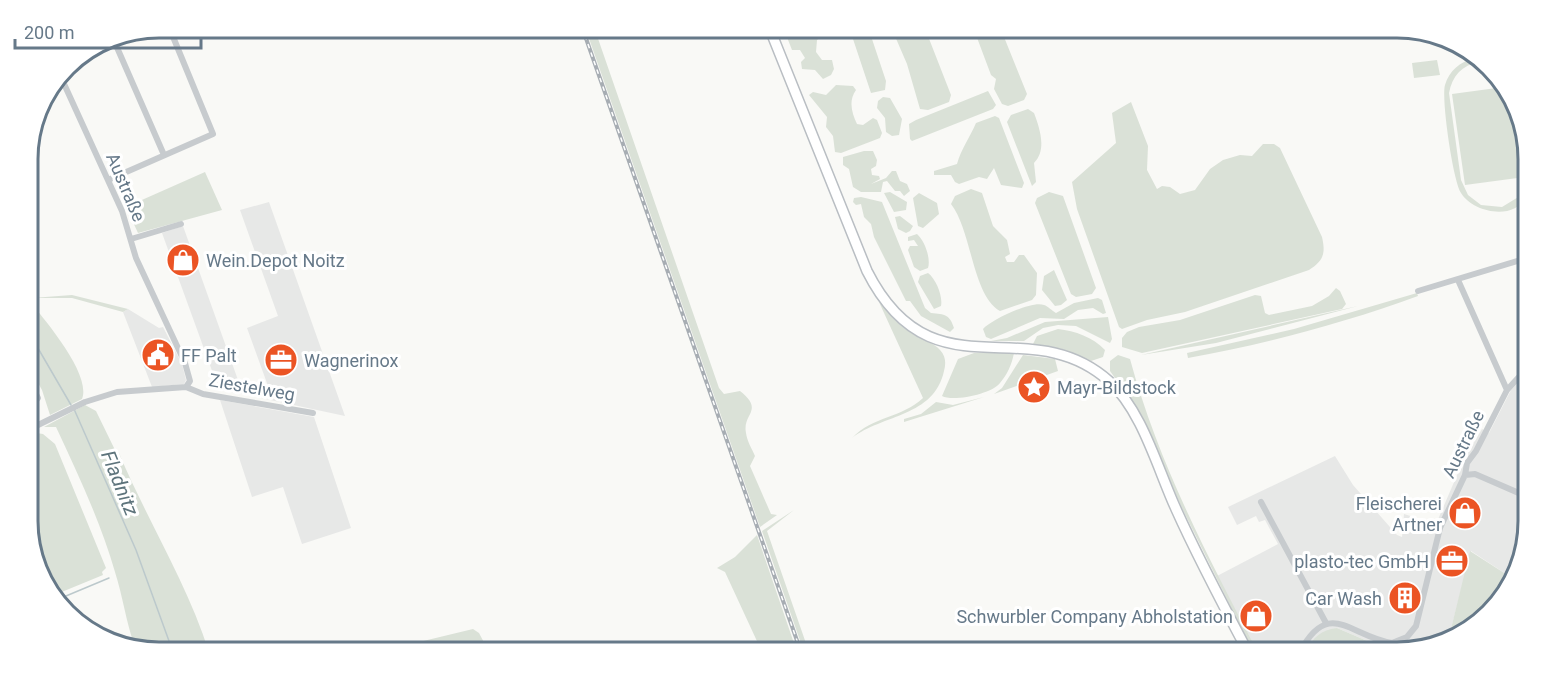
<svg xmlns="http://www.w3.org/2000/svg" width="1555" height="679" font-family="Roboto,sans-serif">
<rect width="100%" height="100%" fill="#f9f9f6"/>
<!-- built -->
<path fill="#e7e8e7" d="M 269,202 L 345,416 L 261,398 L 265,396 L 268,386 L 247,328 L 278,316 L 240,210 Z
M 183,226 L 243,394 L 219,390 L 162,233 Z
M 128,309 L 159,328 L 163,327 L 182,364 L 186,380 L 184,384 L 152,387 L 123,312 Z
M 1528,372 L 1528,521 L 1518,571 L 1512,578 L 1471,551 L 1449,637 L 1405,652 L 1379,646 L 1337,628 L 1311,643 L 1306,652 L 1258,652 L 1217,576 L 1278,544 L 1265,520 L 1259,522 L 1256,516 L 1237,525 L 1228,507 L 1335,456 L 1353,485 L 1397,535 L 1402,537 L 1404,514 L 1436,524 L 1464,459 L 1482,429 L 1489,433 L 1511,390 Z
M 220,400 L 314,417 L 351,528 L 302,544 L 283,487 L 252,497 Z"/>
<!-- green -->
<path fill="#dae1d7" d="M 585,27 L 594,27 L 719,388 L 724,394 L 740,391 C 765,411 742,413 746,433 C 747,441 752,449 755,456 L 750,466 L 771,514 L 777,515 L 760,527 Z
M 783,27 L 839,27 L 835,34 L 829,30 L 817,40 L 816,52 L 822,60 L 832,60 L 834,69 L 831,75 L 823,79 L 815,70 L 802,69 L 801,62 L 805,58 L 800,50 L 792,50 Z
M 849,27 L 868,27 L 886,81 L 885,90 L 871,93 Z
M 891,27 L 923,27 L 926,31 L 951,95 L 949,102 L 928,110 L 920,109 L 907,64 Z
M 973,27 L 1000,27 L 1027,94 L 1024,100 L 1008,106 L 1002,104 L 994,89 L 996,79 L 991,75 Z
M 1474,58 L 1479,62 C 1462,65 1452,76 1449,93 L 1461,180 L 1468,195 L 1481,205 L 1502,207 L 1520,196 L 1527,180 C 1527,184 1528,190 1527,194 C 1517,222 1473,213 1461,193 C 1453,181 1441,98 1445,85 C 1449,71 1460,62 1474,58 Z
M 1437,60 L 1440,75 L 1414,78 L 1412,63 Z
M 836,85 L 853,86 L 856,90 C 848,101 852,113 857,124 L 863,125 L 873,118 L 877,120 L 882,133 L 880,138 L 841,153 L 835,152 L 833,136 L 826,127 L 827,117 L 809,95 L 813,92 L 826,95 Z
M 1504,87 L 1516,115 L 1525,177 L 1465,185 L 1452,94 Z
M 988,91 L 996,105 L 993,109 L 912,141 L 910,139 L 909,124 L 916,120 Z
M 883,97 L 890,98 L 902,119 L 899,135 L 892,136 L 886,132 L 885,118 L 877,108 L 878,101 Z
M 1131,102 L 1148,146 L 1147,170 L 1157,189 L 1162,186 L 1170,187 L 1180,194 L 1195,190 L 1210,169 L 1223,160 L 1240,155 L 1252,156 L 1263,144 L 1274,144 L 1280,148 L 1322,237 C 1326,254 1323,261 1309,270 L 1185,312 L 1147,320 L 1122,329 L 1119,327 L 1077,209 L 1072,182 L 1116,143 L 1112,113 Z
M 1028,109 L 1034,113 C 1040,129 1047,150 1034,163 L 1036,182 L 1032,186 L 1007,122 L 1011,115 Z
M 995,116 L 999,118 L 1024,183 L 1022,188 L 1001,185 L 994,168 L 987,179 L 979,177 L 959,184 L 955,182 L 951,175 L 934,175 L 934,171 L 957,164 C 961,149 970,137 976,123 Z
M 864,151 L 873,151 L 877,160 L 876,166 L 871,169 L 872,175 L 879,176 L 880,179 L 871,184 L 886,178 L 892,171 L 896,171 L 900,181 L 907,184 L 910,191 L 904,196 L 900,191 L 895,191 L 887,181 L 883,182 L 881,192 L 861,192 L 853,187 L 849,169 L 843,165 L 843,157 Z
M 205,172 L 222,210 L 138,233 L 126,207 Z
M 971,189 L 982,193 L 993,226 L 1007,240 L 1010,254 L 1005,257 L 1007,262 L 1014,262 L 1019,255 L 1024,255 L 1037,273 L 1036,295 L 1032,300 L 1000,311 C 972,295 972,231 951,204 L 955,196 Z
M 890,192 L 907,202 L 906,210 L 894,212 L 884,193 Z
M 1049,192 L 1063,196 L 1096,288 L 1092,294 L 1076,297 L 1071,294 L 1035,203 L 1037,198 Z
M 919,193 L 937,203 L 939,214 L 923,228 L 918,226 L 913,198 Z
M 861,197 L 882,202 L 925,308 L 931,313 C 945,314 950,315 954,328 L 950,332 L 921,316 L 910,301 L 906,301 L 874,237 L 871,224 L 864,217 L 861,204 L 856,205 L 853,202 L 854,198 Z
M 900,216 L 913,226 L 910,231 L 906,233 L 898,229 L 895,217 Z
M 917,234 C 925,241 931,259 928,268 L 920,271 L 914,267 L 908,250 L 910,246 L 918,246 L 914,240 L 908,241 L 908,237 Z
M 1054,270 L 1067,300 L 1061,305 L 1055,306 L 1042,290 L 1044,276 Z
M 928,273 C 936,279 943,296 941,306 L 934,309 L 918,282 L 920,276 Z
M 1336,288 L 1340,291 L 1346,304 L 1342,309 L 1142,353 L 1122,347 L 1122,338 L 1127,332 L 1139,327 L 1180,320 L 1255,295 L 1261,296 L 1265,313 L 1269,315 L 1312,306 L 1329,296 Z
M 1417,293 L 1418,296 C 1344,323 1266,344 1188,358 L 1187,353 L 1294,329 Z
M 72,295 L 128,309 L 123,312 L 72,298 L 32,298 Z
M 1098,298 L 1102,300 L 1106,313 L 1103,314 L 1093,308 L 1078,310 L 1064,319 L 1040,318 L 991,339 L 986,337 L 983,329 C 991,320 1032,300 1044,305 C 1048,306 1052,311 1056,313 L 1074,303 Z
M 28,299 C 43,318 92,374 82,399 L 50,415 L 42,390 L 28,365 Z
M 879,302 C 890,316 902,328 916,336 C 924,341 934,343 940,350 C 946,356 946,364 944,371 C 934,417 883,414 852,438 C 873,416 902,418 923,398 Z
M 1358,306 L 1216,343 L 1141,355 Z
M 1108,317 L 1112,339 L 1110,343 L 1076,326 L 1058,325 L 1043,328 L 1024,341 L 991,341 L 1007,338 L 1045,322 Z
M 1058,329 C 1075,331 1093,337 1105,350 L 1103,357 L 1091,361 L 1062,349 L 1033,344 L 1037,336 Z
M 974,353 L 1014,353 C 1012,364 1007,375 1000,383 C 992,394 953,402 942,396 L 958,359 Z
M 1023,355 L 1055,359 L 1058,371 L 994,394 L 1002,388 Z
M 1118,355 L 1130,359 C 1158,462 1208,558 1258,652 L 1253,652 L 1181,506 L 1140,413 L 1110,371 L 1110,361 Z
M 984,397 L 904,422 L 904,419 L 921,414 L 936,402 L 953,405 Z
M 85,405 L 96,411 L 115,450 L 119,453 C 147,520 187,583 209,652 L 158,652 L 135,647 C 126,622 123,597 115,572 C 101,523 78,474 56,427 L 44,427 Z
M 30,432 L 43,434 L 55,444 L 106,568 L 102,572 L 103,575 L 52,596 L 28,538 Z
M 794,510 L 767,531 L 809,652 L 804,652 L 762,531 Z
M 757,535 L 797,652 L 762,652 L 725,572 L 717,568 L 735,557 Z
M 1470,551 L 1512,578 L 1470,630 L 1449,637 Z
M 1337,628 L 1379,646 L 1401,652 L 1306,652 C 1313,637 1321,630 1337,628 Z
M 473,629 L 479,633 L 489,652 L 386,650 Z"/>
<g fill="none" stroke-linecap="round" stroke-linejoin="round">
<!-- stream -->
<path stroke="#bcc9cc" stroke-width="1.5" d="M 28,331 L 71,405
M 74,409 L 136,550 L 173,652
M 54,601 L 109,578"/>
<!-- secondary casing -->
<g stroke="#b9bec3" stroke-width="12">
<path id="secondary" d="M 769,27 L 867,271 C 932,400 1027,308 1109,381 C 1142,410 1158,470 1176,509 C 1198,558 1223,605 1248,652"/>
</g>
<!-- street -->
<path stroke="#c7cbce" stroke-width="6" d="M 112,36 L 164,155
M 60,75 L 122,211 L 136,258 L 185,363 L 190,381 L 186,387
M 108,180 L 213,134 L 169,27
M 131,239 L 181,224
M 1458,280 L 1507,390
M 1418,291 L 1527,258
M 28,378 L 38,398 L 28,411
M 186,387 L 203,394 L 313,413
M 28,426 L 36,426 L 85,402 L 117,392 L 186,387
M 1465,475 L 1475,474 L 1528,497
M 1261,502 L 1326,623
M 1401,640 L 1407,651
M 1300,652 C 1329,597 1351,637 1392,643 L 1407,637 L 1416,626 L 1440,528 L 1465,475 L 1467,463 L 1476,451 L 1507,390 L 1528,367"/>
<!-- secondary -->
<use href="#secondary" stroke="#fff" stroke-width="9"/>
<!-- rail casing -->
<g stroke="#a7adb3" stroke-width="4">
<path id="rail" d="M 582,27 L 801,652"/>
</g>
<!-- rail -->
<use href="#rail" stroke="#fff" stroke-width="1.5" stroke-dasharray="4.5" stroke-linecap="butt"/>
</g>
<!-- icons -->
<defs>
<g id="shop-disc" transform="scale(1.725)"><circle r="9.5" fill="#eb5424" stroke="#fff"/><path d="M-5-2.5h2.3a2.7 3.5 0 0 1 5.4 0H5L5.5 6h-11ZM-1.5-2.5h3a1.5 2.3 0 0 0-3 0Z" fill="#fff"/></g>
<g id="civic-disc" transform="scale(1.725)"><circle r="9.5" fill="#eb5424" stroke="#fff"/><path d="M-.6-6.5H3V-4.5H.6V-3L4-1V1h2V6H-6V1h2V-1L-.6-3ZM-1.2 2.5V6h2.4V2.5Z" fill="#fff"/></g>
<g id="office-disc" transform="scale(1.725)"><circle r="9.5" fill="#eb5424" stroke="#fff"/><path d="M-6-3h4V-5.5h4V-3h4V5H-6ZM-1-4.5V-3h2v-1.5ZM-6 0V1H6V0Z" fill="#fff"/></g>
<g id="sight-disc" transform="scale(1.725)"><circle r="9.5" fill="#eb5424" stroke="#fff"/><path d="M0-6L1.8-2.2L6-1.7L2.9 1.2L3.7 5.4L0 3.3L-3.7 5.4L-2.9 1.2L-6-1.7L-1.8-2.2Z" fill="#fff"/></g>
<g id="building-disc" transform="scale(1.725)"><circle r="9.5" fill="#eb5424" stroke="#fff"/><path d="M-4-6H4V6H1V3H-1V6H-4ZM-2.5-4.3h1.7v1.8h-1.7ZM.8-4.3h1.7v1.8H.8ZM-2.5-1h1.7V.8h-1.7ZM.8-1h1.7V.8H.8Z" fill="#fff"/></g>
</defs>
<g fill-rule="evenodd">
<use href="#shop-disc" x="183" y="260"/>
<use href="#civic-disc" x="158" y="355"/>
<use href="#office-disc" x="281" y="360"/>
<use href="#sight-disc" x="1034" y="387"/>
<use href="#shop-disc" x="1465" y="513"/>
<use href="#office-disc" x="1452" y="561"/>
<use href="#building-disc" x="1405" y="598"/>
<use href="#shop-disc" x="1256" y="616"/>
</g>
<g text-anchor="middle" dominant-baseline="central" stroke-width="6" stroke-linejoin="round" paint-order="stroke">
<!-- street labels -->
<g font-size="18" fill="#667989" stroke="#fff">
<text transform="translate(126 187) rotate(67)">Austraße</text>
<text transform="translate(252 387) rotate(10)">Ziestelweg</text>
<text transform="translate(1463 444) rotate(-64)">Austraße</text>
</g>
<!-- poi labels -->
<g font-size="18" fill="#667989" stroke="#fff" text-anchor="start">
<text x="206" y="260">Wein.Depot Noitz</text>
<text x="181" y="355">FF Palt</text>
<text x="304" y="360">Wagnerinox</text>
<text x="1057" y="387">Mayr-Bildstock</text>
<text x="1442" y="503" text-anchor="end">Fleischerei<tspan x="1442" dy="21">Artner</tspan></text>
<text x="1429" y="561" text-anchor="end">plasto-tec GmbH</text>
<text x="1382" y="598" text-anchor="end">Car Wash</text>
<text x="1233" y="616" text-anchor="end">Schwurbler Company Abholstation</text>
</g>
<!-- water labels -->
<g font-size="20" font-style="italic" fill="#5e747c" stroke="#fff">
<text transform="translate(120 483) rotate(68)">Fladnitz</text>
</g>
</g>
<!-- crop -->
<path d="M0 0H1555V679H0ZM159 38H1397A121 121 0 0 1 1518 159V521A121 121 0 0 1 1397 642H159A121 121 0 0 1 38 521V159A121 121 0 0 1 159 38Z" fill="#fff" fill-rule="evenodd"/>
<path fill="none" stroke="#667989" stroke-width="3" d="M159 38H1397A121 121 0 0 1 1518 159V521A121 121 0 0 1 1397 642H159A121 121 0 0 1 38 521V159A121 121 0 0 1 159 38Z"/>
<!-- scale -->
<path d="M15 39v9h186v-9" fill="none" stroke="#667989" stroke-width="3"/>
<text x="24" y="39" font-size="18" fill="#667989" stroke="#ffffff" stroke-width="4.5" paint-order="stroke">200 m</text>
</svg>
